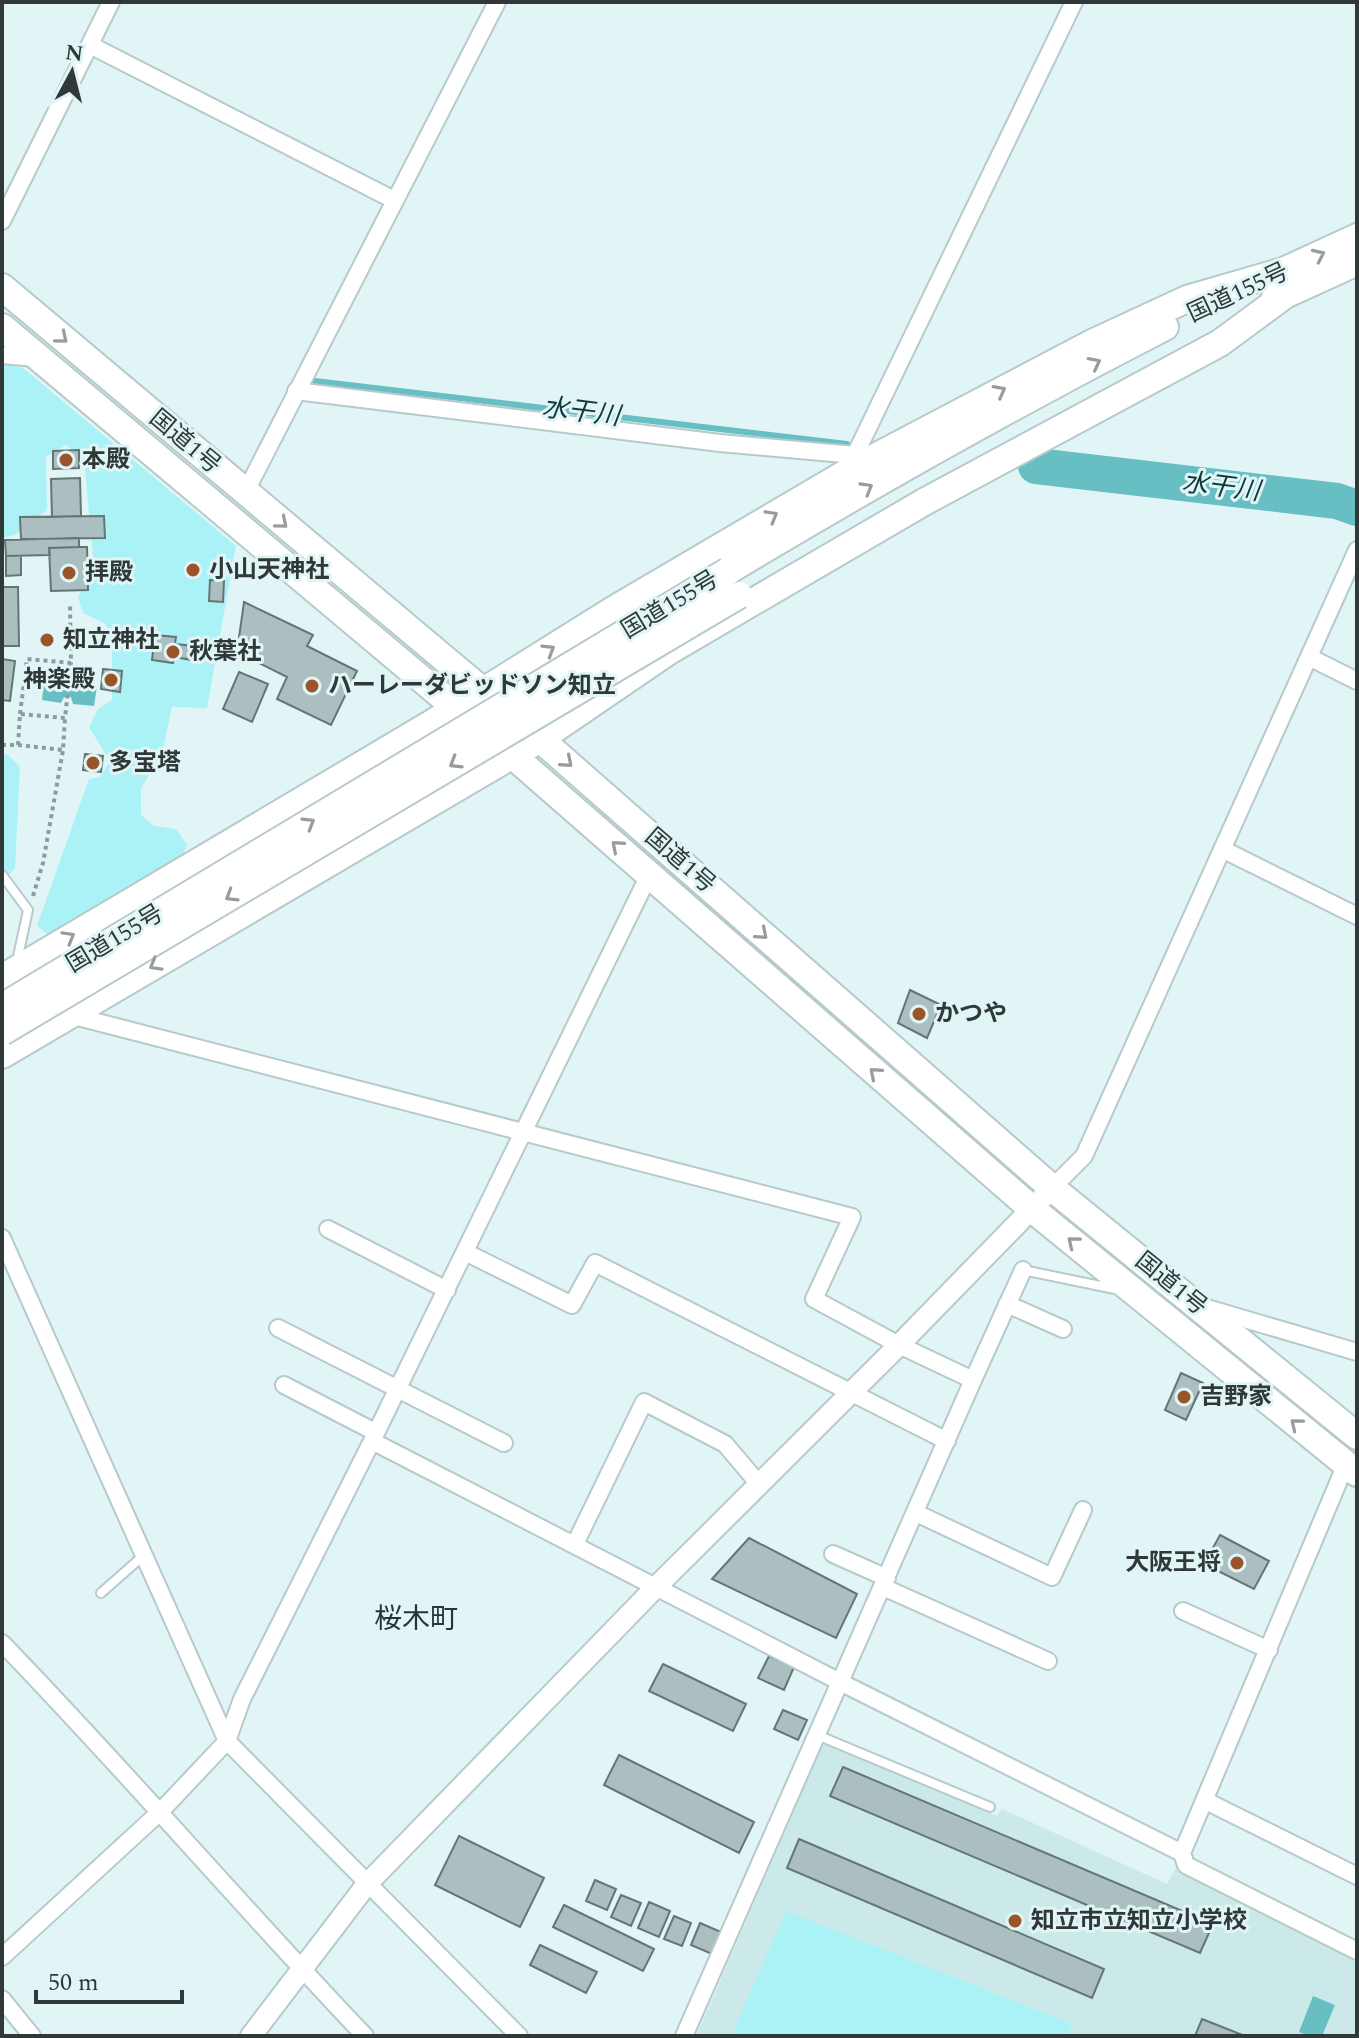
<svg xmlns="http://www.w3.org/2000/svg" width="1359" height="2038" font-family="Spectral,'Noto Sans JP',serif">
<rect width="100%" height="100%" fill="#e1f5f6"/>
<!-- built -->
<path fill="#cce9ea" d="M 824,1742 L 997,1816 L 1002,1809 L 1167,1884 L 1177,1866 L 1357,1959 L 1357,2036 L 696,2036 Z"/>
<!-- green -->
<path fill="#aaf2f6" d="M 2,365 L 22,367 L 236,546 L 207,708 L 172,707 L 163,749 L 141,789 L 141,815 L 154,826 L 176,829 L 187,845 L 182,857 L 50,936 L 37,926 L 89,779 L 100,777 L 110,761 L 89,727 L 98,709 L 112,700 L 112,645 L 106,624 L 83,613 L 78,597 L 94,567 L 84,458 L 66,445 L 46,457 L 47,510 L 15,535 L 2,538 Z
M 2,754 L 8,755 L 20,767 L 15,868 L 9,875 L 2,867 Z
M 786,1911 L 1072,2024 L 1067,2036 L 731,2036 Z"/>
<!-- water -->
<path fill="#67bec3" d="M 44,680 L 97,686 L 94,706 L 73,704 L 71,697 L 64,697 L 61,703 L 42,700 Z
M 1313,1996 L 1335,2005 L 1322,2036 L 1309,2036 L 1299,2032 Z"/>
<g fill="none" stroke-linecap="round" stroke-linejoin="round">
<!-- stream -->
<path stroke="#67bec3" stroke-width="6" d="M 315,381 L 847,444"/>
<!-- river -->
<path stroke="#67bec3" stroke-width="36" d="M 1036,466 L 1337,501 L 1357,508"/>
</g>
<!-- building -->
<path fill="#acbfc0" stroke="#647576" stroke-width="2" d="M 79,450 L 79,468 L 53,469 L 53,451 Z
M 80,478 L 81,516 L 52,517 L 51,479 Z
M 104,516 L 105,538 L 21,539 L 20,517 Z
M 79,538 L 79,547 L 49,548 L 50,555 L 6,556 L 5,540 Z
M 79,547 L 87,547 L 88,590 L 51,591 L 49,548 Z
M 6,556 L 21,556 L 21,575 L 6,576 Z
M 210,580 L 224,581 L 223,602 L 209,601 Z
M 2,587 L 18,587 L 19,646 L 2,646 Z
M 244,602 L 313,635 L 307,646 L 357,671 L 331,725 L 277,699 L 287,677 L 237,652 Z
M 155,635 L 176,637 L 175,644 L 194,646 L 192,660 L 174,657 L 173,663 L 152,660 Z
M 2,659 L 15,661 L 10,701 L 2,700 Z
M 103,669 L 122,671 L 120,692 L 101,689 Z
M 239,672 L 268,684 L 252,722 L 223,709 Z
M 85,754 L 103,756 L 101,772 L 83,770 Z
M 910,990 L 941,1005 L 927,1038 L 898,1023 Z
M 1181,1373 L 1203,1383 L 1186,1420 L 1165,1410 Z
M 1220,1535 L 1269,1561 L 1254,1589 L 1204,1564 Z
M 749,1538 L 857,1594 L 836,1638 L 712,1579 Z
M 769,1656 L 794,1667 L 784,1690 L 758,1678 Z
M 663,1664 L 746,1704 L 733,1731 L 649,1691 Z
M 783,1710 L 807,1720 L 798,1740 L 774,1729 Z
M 619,1755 L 754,1822 L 739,1853 L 604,1785 Z
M 843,1767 L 1213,1924 L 1200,1953 L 830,1796 Z
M 459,1836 L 544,1878 L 520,1927 L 435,1885 Z
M 799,1839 L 1104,1969 L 1092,1998 L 787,1868 Z
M 595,1880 L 616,1889 L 607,1910 L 586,1901 Z
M 621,1895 L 641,1903 L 631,1926 L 611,1917 Z
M 649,1902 L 670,1911 L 659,1937 L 638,1928 Z
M 564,1905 L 654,1949 L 643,1971 L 553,1927 Z
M 674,1916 L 691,1923 L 682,1946 L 664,1939 Z
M 700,1923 L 721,1932 L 712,1954 L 691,1945 Z
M 540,1945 L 597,1972 L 586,1993 L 530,1965 Z
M 1202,2019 L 1245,2036 L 1195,2036 Z"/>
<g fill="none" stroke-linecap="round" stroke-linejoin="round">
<!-- service casing -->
<g stroke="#b7cacb" stroke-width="12">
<path id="service" d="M 2,875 L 28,910 L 17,961
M 1023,1270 L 1115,1289
M 101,1593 L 143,1556
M 817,1735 L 990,1807"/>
</g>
<!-- minor casing -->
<g stroke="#b7cacb" stroke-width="20">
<path id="minor" d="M 90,45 L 394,200
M 2,221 L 111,2
M 2,355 L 36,358
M 296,391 L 720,443 L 855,455
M 858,464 L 855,455 L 1074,2
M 245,493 L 497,2
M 1309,657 L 1357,681
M 1222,849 L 1357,916
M 70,1015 L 852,1217 L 814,1299 L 899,1345 L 973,1380 L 684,2036
M 1052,1188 L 1084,1156 L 1357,550
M 328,1229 L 447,1290
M 2,1238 L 227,1741 L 519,2036
M 465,1252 L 572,1305 L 595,1263 L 947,1441
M 1007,1304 L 1063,1329
M 1207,1308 L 1357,1352
M 278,1328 L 504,1443
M 973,1380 L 1023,1270
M 284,1385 L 375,1432
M 372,1441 L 840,1682 L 1182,1853 L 1186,1865 L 1357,1951
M 916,1513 L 1052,1577 L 1083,1510
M 575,1544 L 644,1402 L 725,1444 L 759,1484
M 833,1554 L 887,1578
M 883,1587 L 1048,1661
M 1183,1611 L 1269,1650
M 2,1643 C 126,1771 242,1907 365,2036
M 1206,1801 L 1357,1876
M 1182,1853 L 1346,1464
M 2,1957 L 161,1811 L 227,1741 L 242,1699 L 372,1441 L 649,875
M 2,1999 L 32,2036"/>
</g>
<!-- tertiary casing -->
<g stroke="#b7cacb" stroke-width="24">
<path id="tertiary" d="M 251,2036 L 367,1884 L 656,1587 L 899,1345 L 1052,1188"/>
</g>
<!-- trunk casing -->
<g stroke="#b7cacb" stroke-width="30">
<path id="trunk" d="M 1266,279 L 1357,237
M 2,287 L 540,739 L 1052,1188 L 1357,1436
M 1274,300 L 1357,262
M 2,327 L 512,755 L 1032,1209 L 1357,1473
M 728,571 C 871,485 1017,403 1165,327
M 2,978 L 429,725 L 613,610 L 858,466 L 1094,342 L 1187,299 L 1280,272
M 2,1055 L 540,739 L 669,651 L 924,502 L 1220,343 L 1289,292"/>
</g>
<!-- path -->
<path stroke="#8d9b9c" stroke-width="4" stroke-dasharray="4 4" stroke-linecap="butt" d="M 20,714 L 27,659 L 71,663
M 2,745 L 18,745 L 20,714 L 65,718 L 71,663 L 70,605
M 18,745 L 63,750 L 65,718
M 33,896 L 43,863 L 63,750"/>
<!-- service -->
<use href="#service" stroke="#fff" stroke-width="8"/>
<!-- minor -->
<use href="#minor" stroke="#fff" stroke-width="16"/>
<!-- tertiary -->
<use href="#tertiary" stroke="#fff" stroke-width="20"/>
<!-- trunk -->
<use href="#trunk" stroke="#fff" stroke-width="26"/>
<!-- trunk-bridge casing -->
<g stroke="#b7cacb" stroke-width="30" stroke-linecap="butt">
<path id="trunk-bridge" d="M 2,1007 L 728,571
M 2,1032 L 739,595"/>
</g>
<!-- trunk-bridge -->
<use href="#trunk-bridge" stroke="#fff" stroke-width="26"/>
</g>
<!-- one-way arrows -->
<defs><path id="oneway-chevron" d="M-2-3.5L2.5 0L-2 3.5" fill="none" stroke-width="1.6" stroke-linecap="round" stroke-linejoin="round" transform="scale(2)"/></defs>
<g stroke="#989c9c">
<use href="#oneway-chevron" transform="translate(1319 255) rotate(-25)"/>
<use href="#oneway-chevron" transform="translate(62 338) rotate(40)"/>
<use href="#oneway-chevron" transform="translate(1095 363) rotate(-27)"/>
<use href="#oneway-chevron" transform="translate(1000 391) rotate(-28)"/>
<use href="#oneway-chevron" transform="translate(867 488) rotate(-30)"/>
<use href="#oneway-chevron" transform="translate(772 516) rotate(-30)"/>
<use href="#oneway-chevron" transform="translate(282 523) rotate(40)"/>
<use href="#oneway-chevron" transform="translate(549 650) rotate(-32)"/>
<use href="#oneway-chevron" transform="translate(567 762) rotate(41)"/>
<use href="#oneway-chevron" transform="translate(455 763) rotate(149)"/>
<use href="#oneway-chevron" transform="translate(309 823) rotate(-31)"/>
<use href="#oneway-chevron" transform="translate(617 846) rotate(-139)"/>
<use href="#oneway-chevron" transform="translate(231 896) rotate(149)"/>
<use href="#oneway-chevron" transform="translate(762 934) rotate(41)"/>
<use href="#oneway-chevron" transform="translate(69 937) rotate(-30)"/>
<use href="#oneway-chevron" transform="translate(155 965) rotate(150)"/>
<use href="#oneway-chevron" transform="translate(875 1073) rotate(-139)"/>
<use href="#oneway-chevron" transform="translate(1073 1242) rotate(-141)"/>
<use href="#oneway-chevron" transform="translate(1296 1424) rotate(-141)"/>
</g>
<!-- markers -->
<g fill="#995429" stroke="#e1f5f6" stroke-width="3">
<circle cx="66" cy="460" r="8"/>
<circle cx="193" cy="570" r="8"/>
<circle cx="69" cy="573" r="8"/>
<circle cx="47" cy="640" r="8"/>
<circle cx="173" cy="652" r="8"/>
<circle cx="111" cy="680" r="8"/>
<circle cx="312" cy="686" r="8"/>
<circle cx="93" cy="763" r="8"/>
<circle cx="919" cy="1014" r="8"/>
<circle cx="1184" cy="1397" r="8"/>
<circle cx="1237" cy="1563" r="8"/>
<circle cx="1015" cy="1921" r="8"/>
</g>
<g text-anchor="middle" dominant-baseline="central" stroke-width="6" stroke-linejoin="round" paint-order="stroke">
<!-- street labels -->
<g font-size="24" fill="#303838" stroke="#e1f5f6">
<text transform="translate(1238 293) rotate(-25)">国道155号</text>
<text transform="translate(185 442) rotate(40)">国道1号</text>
<text transform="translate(670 605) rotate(-31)">国道155号</text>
<text transform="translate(680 861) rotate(41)">国道1号</text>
<text transform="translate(115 939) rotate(-31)">国道155号</text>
<text transform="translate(1171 1284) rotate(39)">国道1号</text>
</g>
<!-- poi labels -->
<g font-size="24" font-weight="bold" fill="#303838" stroke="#e1f5f6" text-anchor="start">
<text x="82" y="460">本殿</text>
<text x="209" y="570">小山天神社</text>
<text x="85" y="573">拝殿</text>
<text x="63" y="640">知立神社</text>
<text x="189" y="652">秋葉社</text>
<text x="95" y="680" text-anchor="end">神楽殿</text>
<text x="328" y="686">ハーレーダビッドソン知立</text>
<text x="109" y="763">多宝塔</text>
<text x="935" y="1014">かつや</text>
<text x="1200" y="1397">吉野家</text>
<text x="1221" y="1563" text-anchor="end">大阪王将</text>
<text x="1031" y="1921">知立市立知立小学校</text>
</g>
<!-- water labels -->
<g font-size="26" font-style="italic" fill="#0f3a3c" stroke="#e1f5f6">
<text transform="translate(581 412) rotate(7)">水干川</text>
<text transform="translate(1221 487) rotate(7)">水干川</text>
</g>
<!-- quarter labels -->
<g font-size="28" fill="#263637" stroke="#e1f5f6">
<text x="416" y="1619">桜木町</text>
</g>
</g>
<!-- border -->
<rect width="1359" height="2038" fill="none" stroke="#303838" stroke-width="8"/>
<!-- north arrow -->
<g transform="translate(72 72) rotate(7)" stroke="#e1f5f6" stroke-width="6" paint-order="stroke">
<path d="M0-6L14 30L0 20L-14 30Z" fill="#303838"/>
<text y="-12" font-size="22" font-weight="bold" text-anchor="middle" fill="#303838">N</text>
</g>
<!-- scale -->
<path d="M36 1990v12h146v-12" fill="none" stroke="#303838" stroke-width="4"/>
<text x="48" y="1990" font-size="24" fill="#303838" stroke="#e1f5f6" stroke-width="6" paint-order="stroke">50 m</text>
</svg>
